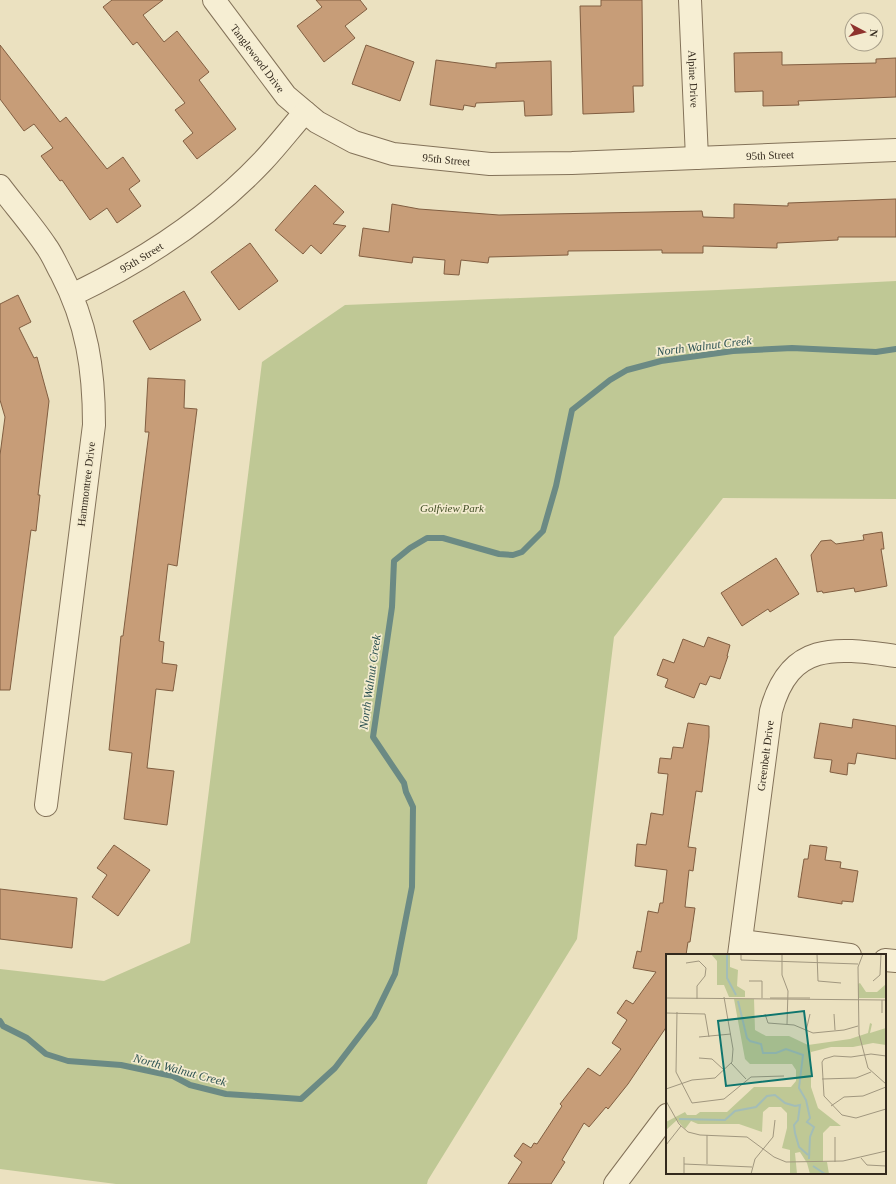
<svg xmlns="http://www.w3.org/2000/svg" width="896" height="1184" font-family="'Times New Roman',serif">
<rect width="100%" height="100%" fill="#ebe1c0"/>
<!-- green -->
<path fill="#bfc895" d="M 896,281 L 896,499 L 723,498 L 614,637 L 577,939 L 428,1180 L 427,1184 L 116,1184 L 0,1169 L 0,969 L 104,981 L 190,943 L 262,362 L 345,305 L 718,290 Z"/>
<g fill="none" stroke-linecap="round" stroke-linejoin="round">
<!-- stream -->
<path stroke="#6b8a84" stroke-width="6" d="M 0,1021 L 3,1026 L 27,1038 L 46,1054 L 68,1061 L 121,1065 L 163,1074 L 173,1076 L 190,1085 L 226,1094 L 301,1099 L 335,1068 L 374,1017 L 395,974 L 412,887 L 413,807 L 406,792 L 404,783 L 373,737 L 392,607 L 394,561 L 410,548 L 427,538 L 443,538 L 499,554 L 513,555 L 522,552 L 543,531 L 556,486 L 572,410 L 610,380 L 627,370 L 661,361 L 733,351 L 792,348 L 876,352 L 896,349"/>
</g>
<!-- building -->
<path fill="#c79d78" stroke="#815e41" d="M 112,0 L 163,0 L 143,15 L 164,42 L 177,31 L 209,72 L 199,80 L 236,129 L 197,159 L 183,141 L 193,133 L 175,110 L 185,103 L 137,42 L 133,45 L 103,7 Z
M 316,0 L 360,0 L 367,9 L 345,26 L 355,38 L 324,62 L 297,26 L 322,7 Z
M 601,0 L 642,0 L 643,86 L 633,86 L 634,112 L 583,114 L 580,6 L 601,6 Z
M 0,45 L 60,122 L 66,117 L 107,169 L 123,157 L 140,181 L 129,189 L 141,206 L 117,223 L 107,208 L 90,220 L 62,180 L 60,181 L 41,156 L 53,148 L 34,124 L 24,131 L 0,99 Z
M 366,45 L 414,62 L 400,101 L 352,84 Z
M 782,52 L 782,65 L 876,63 L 876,59 L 896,58 L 896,97 L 798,101 L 799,105 L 763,106 L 763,91 L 735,92 L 734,53 Z
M 436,60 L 496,68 L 496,63 L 551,61 L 552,115 L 525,116 L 524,101 L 476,103 L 475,107 L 464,105 L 463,110 L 430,105 Z
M 315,185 L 344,212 L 333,224 L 346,226 L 321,254 L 311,245 L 303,254 L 275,230 Z
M 896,199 L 896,237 L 838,237 L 838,240 L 777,243 L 777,248 L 703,246 L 703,253 L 662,253 L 662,250 L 568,251 L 568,255 L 489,257 L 488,263 L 461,260 L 459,275 L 444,274 L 445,260 L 413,257 L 412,263 L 359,256 L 363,228 L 389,232 L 392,204 L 419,209 L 499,215 L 702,211 L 703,217 L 734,218 L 734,204 L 788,206 L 788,203 Z
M 250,243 L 278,281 L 239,310 L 211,272 Z
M 184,291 L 201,320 L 150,350 L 133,321 Z
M 18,295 L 31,322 L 19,328 L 34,358 L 37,357 L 49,401 L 38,495 L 40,495 L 36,531 L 31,530 L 10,690 L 0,690 L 0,455 L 5,417 L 0,400 L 0,304 Z
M 148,378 L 185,380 L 184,408 L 197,409 L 177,566 L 168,564 L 159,641 L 164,642 L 162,663 L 177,665 L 173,691 L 156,689 L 147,768 L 174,771 L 167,825 L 124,819 L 132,753 L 109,750 L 121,636 L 123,636 L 149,432 L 145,432 Z
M 882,532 L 884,549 L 881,549 L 887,586 L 855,592 L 854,588 L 823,593 L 822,591 L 817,592 L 811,555 L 821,541 L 831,540 L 836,544 L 864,540 L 863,535 Z
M 776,558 L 799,594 L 770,612 L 768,609 L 742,626 L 721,593 Z
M 708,637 L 730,645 L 727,656 L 728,656 L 720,679 L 710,676 L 706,685 L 700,683 L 694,698 L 665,687 L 668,679 L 657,675 L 663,659 L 674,663 L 683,639 L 704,647 Z
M 853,719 L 896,726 L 896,759 L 857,753 L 855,764 L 848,763 L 847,775 L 830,772 L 832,760 L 814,758 L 820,723 L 852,728 Z
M 688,723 L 709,726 L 709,737 L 702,792 L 696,791 L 688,847 L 696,848 L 693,871 L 689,870 L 685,907 L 695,908 L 690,942 L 688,942 L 686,955 L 667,955 L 667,1026 L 628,1084 L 608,1109 L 606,1107 L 589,1127 L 584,1123 L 562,1160 L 565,1162 L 551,1184 L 508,1184 L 522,1162 L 514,1156 L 523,1143 L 531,1148 L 534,1143 L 537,1144 L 562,1106 L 560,1104 L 588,1068 L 600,1076 L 621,1049 L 612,1043 L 627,1020 L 617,1013 L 626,1000 L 633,1004 L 656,972 L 633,968 L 637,951 L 641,952 L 648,911 L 658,913 L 660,903 L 663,903 L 667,870 L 635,866 L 637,844 L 646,845 L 651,813 L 663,815 L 668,774 L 658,773 L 660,758 L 671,759 L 673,747 L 683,748 Z
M 114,845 L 150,870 L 118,916 L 92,897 L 107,875 L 97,868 Z
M 810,845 L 827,847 L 825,860 L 841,862 L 840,868 L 858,871 L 853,902 L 842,901 L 842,904 L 798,897 L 804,859 L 808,859 Z
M 0,889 L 77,898 L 72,948 L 0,939 Z"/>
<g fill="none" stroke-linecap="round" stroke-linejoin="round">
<!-- minor casing -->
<g stroke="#837259" stroke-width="24">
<g id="minor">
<path id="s1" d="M 214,0 L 286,96 L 305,112 L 317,122 L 354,142 L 393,154 L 490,164 L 572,163 L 896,150"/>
<path id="s2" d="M 690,0 L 697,158"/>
<path d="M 0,186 C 15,206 32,225 46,246 C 52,254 56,264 61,273 C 87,323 94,369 94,425 L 46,805"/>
<path id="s3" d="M 72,295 C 143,261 209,218 263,161 C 278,145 291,128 305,112"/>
<path d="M 741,941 L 850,955"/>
<path id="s4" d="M 739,955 L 771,711 C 790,640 837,648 896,656"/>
<path d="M 885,960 L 896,961"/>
<path d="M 615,1184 L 667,1115"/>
</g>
</g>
<!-- minor -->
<use href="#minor" stroke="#f6eed3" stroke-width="22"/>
</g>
<g text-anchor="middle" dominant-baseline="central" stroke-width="3.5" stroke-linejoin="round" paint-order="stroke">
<!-- street labels -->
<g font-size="11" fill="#33291d" stroke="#f3ebcf">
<text stroke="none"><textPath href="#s1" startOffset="73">Tanglewood Drive</textPath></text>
<text stroke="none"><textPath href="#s2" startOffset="79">Alpine Drive</textPath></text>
<text stroke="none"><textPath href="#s1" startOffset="621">95th Street</textPath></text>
<text stroke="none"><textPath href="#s1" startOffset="297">95th Street</textPath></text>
<text stroke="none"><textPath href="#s3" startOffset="79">95th Street</textPath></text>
<text transform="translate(86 484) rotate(-83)">Hammontree Drive</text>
<text stroke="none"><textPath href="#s4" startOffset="201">Greenbelt Drive</textPath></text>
</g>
<!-- park labels -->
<g font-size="11" font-style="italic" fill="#424f25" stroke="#f3ebcf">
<text x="452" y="508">Golfview Park</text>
</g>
<!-- water labels -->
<g font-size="12" font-style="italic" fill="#2d5252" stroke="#f3ebcf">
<text transform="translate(704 346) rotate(-7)">North Walnut Creek</text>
<text transform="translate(370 682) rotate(-82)">North Walnut Creek</text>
<text transform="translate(180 1070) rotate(15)">North Walnut Creek</text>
</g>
</g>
<!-- overview -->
<g transform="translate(666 954)">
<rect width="220" height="220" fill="#ebe1c0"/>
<path d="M 45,0 L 64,0 L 64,13 L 72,16 L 71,32 L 79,37 L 79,43 L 63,43 L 58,31 L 51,31 L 51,7 ZM 194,29 L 200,38 L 211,38 L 220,30 L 220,44 L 192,44 L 192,30 ZM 68,45 L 88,45 L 89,76 L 100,82 L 123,82 L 142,91 L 184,85 L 202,79 L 204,69 L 206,70 L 204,79 L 220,74 L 220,91 L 207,89 L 187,93 L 165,93 L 145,98 L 145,133 L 152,154 L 175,172 L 164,172 L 157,179 L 157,208 L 161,208 L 163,220 L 144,220 L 141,209 L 134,198 L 129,199 L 131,220 L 124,220 L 124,196 L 116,194 L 121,174 L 121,159 L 115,153 L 103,153 L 97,158 L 96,178 L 73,170 L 32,170 L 25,167 L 19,175 L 11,166 L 0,176 L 0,168 L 19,158 L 21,161 L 30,161 L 34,158 L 61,158 L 88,133 L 125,133 L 130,127 L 130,116 L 126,110 L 84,110 L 79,105 Z" fill="#bfc895"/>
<path fill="none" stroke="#a3bdb7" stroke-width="2" d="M 61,0 L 61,24 L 70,41M 72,47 L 81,84 L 84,87 L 95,90 L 97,99 L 110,99 L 120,95 L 137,101 L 133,134 L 140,146 L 144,164 L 141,168 L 148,173 L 144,183 L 143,205M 13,165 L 59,166 L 69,157 L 90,153 L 101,142 L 109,141 L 119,149 L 129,152 L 134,151 L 132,166 L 128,171 L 129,179 L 133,193 L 142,201M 147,212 L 159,220"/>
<path fill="none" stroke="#a1977f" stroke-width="1" d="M 75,0 L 75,6 L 192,10M 116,0 L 116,21 L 122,37 L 121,70M 151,0 L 152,27 L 175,29M 197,0 L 192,13 L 193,80 L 202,114 L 220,130M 20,9 L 33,7 L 40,14 L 39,22 L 31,32 L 31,45M 83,27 L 96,27 L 96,44M 207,27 L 214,21 L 215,0M 0,44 L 220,46M 104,44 L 144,44M 11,58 L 10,118 L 26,149 L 58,145 L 85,123 L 118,122M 0,59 L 39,60 L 43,83M 216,59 L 216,46M 99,60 L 102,69 L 128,71 L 147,79 L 178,76 L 192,72M 168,60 L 169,76M 140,77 L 144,60M 33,83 L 65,80M 220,102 L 205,100 L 185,103 L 168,102 L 158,105 L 156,108 L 158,142 L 176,161 L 190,164 L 220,155M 33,104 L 46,105 L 58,116M 65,109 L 80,125M 156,125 L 190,124 L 205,118M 0,135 L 26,126 L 49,124 L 66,108 L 67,95 L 58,43M 0,147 L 13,170 L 22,178 L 34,181 L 81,183 L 108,203 L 120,208 L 177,207 L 220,197M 165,152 L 178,143 L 197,142 L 220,133M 169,183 L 169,208M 0,191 L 15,172M 18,203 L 18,220M 195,204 L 201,211 L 220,212M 18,210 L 86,213M 41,210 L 41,181M 85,220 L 89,205 L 107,183 L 109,166"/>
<path fill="#0f766e" fill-opacity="0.15" stroke="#0f766e" stroke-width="2" d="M 138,57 L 146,122 L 60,132 L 52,67 Z"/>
<rect width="220" height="220" fill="none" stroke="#33291d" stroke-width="2"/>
</g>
<!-- north arrow -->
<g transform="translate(864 32) rotate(97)"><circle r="19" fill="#f3ebcf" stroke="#a69d88"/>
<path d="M0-3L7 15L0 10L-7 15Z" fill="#8e322d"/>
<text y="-6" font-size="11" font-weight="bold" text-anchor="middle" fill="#33291d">N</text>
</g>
</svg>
